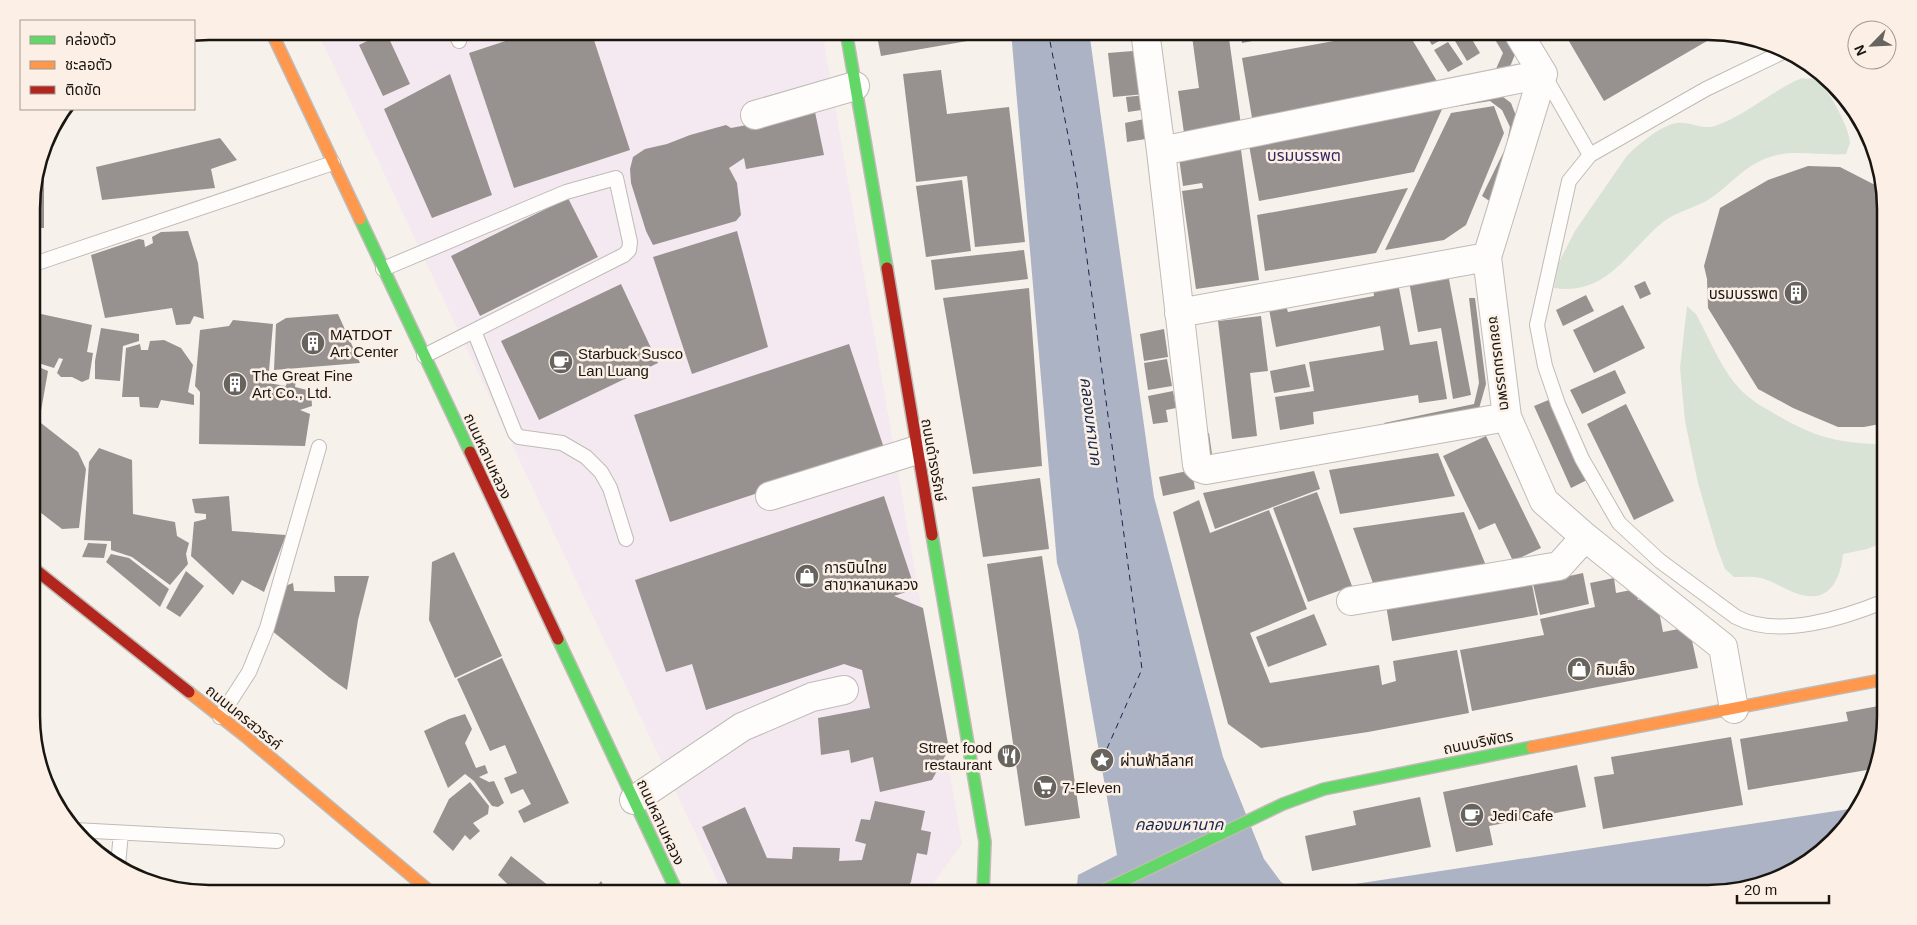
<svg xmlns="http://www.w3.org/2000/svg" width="1917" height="925" font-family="Helvetica,'Noto Sans Thai',sans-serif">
<rect width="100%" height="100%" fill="#f7f1eb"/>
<!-- commercial -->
<path fill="#f4e9f0" d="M 317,31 L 822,31 L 962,844 L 926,894 L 724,894 Z"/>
<!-- green -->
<path fill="#d8e3d5" d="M 1802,78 C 1806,79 1811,78 1814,79 C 1827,84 1850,129 1850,143 C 1849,146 1847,151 1846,154 C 1823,156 1792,149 1770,157 C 1743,166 1732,184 1711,198 C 1696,208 1677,211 1663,222 C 1627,251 1608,296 1554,288 L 1558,264 L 1575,231 L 1626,157 C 1636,146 1661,125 1677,123 C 1689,121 1703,130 1715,126 C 1747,115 1771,91 1802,78 Z
M 1687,306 L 1696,314 C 1707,334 1719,363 1733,381 C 1745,397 1758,404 1775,414 C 1813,437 1840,444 1885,444 L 1885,542 L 1867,549 L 1843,554 C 1841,574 1833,599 1808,596 C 1793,595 1776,582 1761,578 C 1753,576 1743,577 1734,577 L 1725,569 L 1716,545 L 1698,483 L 1685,421 L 1680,368 Z"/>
<!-- water -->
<path fill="#abb3c4" d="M 1011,31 L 1089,31 L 1154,497 L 1223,757 L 1264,859 L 1281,882 L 1292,889 L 1309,891 L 1856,808 L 1807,864 L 1719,893 L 1076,894 L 1078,875 L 1117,855 L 1078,631 L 1057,563 Z"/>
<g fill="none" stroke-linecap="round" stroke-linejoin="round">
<!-- ferry -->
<path stroke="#16274d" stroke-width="1" stroke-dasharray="6 5" stroke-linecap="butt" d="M 1048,31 L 1076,177 L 1142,669 L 1102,760"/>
</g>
<!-- building -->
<path fill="#97928f" d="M 536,31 L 591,31 L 630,150 L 514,188 L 469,53 Z
M 876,31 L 1001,31 L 1002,35 L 881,56 Z
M 1174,31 L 1228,31 L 1241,125 L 1184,133 L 1178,91 L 1199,88 L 1192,36 L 1175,38 Z
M 1240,31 L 1300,31 L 1300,32 L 1242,43 Z
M 1388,31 L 1407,31 L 1438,83 L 1252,118 L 1242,58 Z
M 1423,31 L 1442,31 L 1446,37 L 1432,45 Z
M 1449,31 L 1467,31 L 1480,53 L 1467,61 Z
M 1490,31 L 1504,31 L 1516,52 L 1507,74 L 1496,69 L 1503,53 Z
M 1563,31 L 1708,31 L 1719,34 L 1604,101 Z
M 386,32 L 410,84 L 383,96 L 359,45 Z
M 1132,40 L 1139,40 L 1145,94 L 1113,97 L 1108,53 L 1133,51 Z
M 1448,42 L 1463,64 L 1448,72 L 1434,50 Z
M 941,70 L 947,114 L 1009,107 L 1025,242 L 975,247 L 967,176 L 916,182 L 903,74 Z
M 450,74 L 492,195 L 432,218 L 384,109 Z
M 1494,90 L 1511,103 L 1520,126 L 1491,202 L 1482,196 L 1506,147 L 1510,127 L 1502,110 L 1490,101 L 1453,107 L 1451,100 Z
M 1146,95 L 1148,109 L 1128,112 L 1126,97 Z
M 1494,106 L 1504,133 L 1466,225 L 1444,240 L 1385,250 L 1451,113 Z
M 1443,107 L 1414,172 L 1259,201 L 1249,145 Z
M 815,112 L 824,155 L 746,169 L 744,158 L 729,168 L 737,183 L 739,200 L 741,215 L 736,221 L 653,245 L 646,231 L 631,183 L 630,169 L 633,157 L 645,149 L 667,144 L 690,135 L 726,125 L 731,128 Z
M 1149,118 L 1152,138 L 1127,142 L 1125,123 Z
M 220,138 L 237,160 L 211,169 L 215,188 L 102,200 L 96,167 Z
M 1241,150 L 1259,280 L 1196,289 L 1182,191 L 1203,188 L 1202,183 L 1183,186 L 1179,158 Z
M 44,154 L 44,228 L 32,228 L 32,197 Z
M 1808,166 L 1840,167 L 1877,186 L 1883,182 L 1884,186 L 1885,423 L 1864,427 L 1838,427 L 1793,408 L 1758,389 L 1708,308 L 1707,279 L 1704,266 L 1720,208 L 1768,180 Z
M 962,180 L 971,251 L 926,257 L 916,186 Z
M 1408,188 L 1376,253 L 1265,271 L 1257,215 Z
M 568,198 L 598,257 L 480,316 L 451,256 Z
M 188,231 L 198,263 L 204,319 L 194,316 L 190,324 L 176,325 L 172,308 L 105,318 L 91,255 L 139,239 L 144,240 L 145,247 L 153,243 L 152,237 L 161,232 Z
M 737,231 L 768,347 L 692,374 L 653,257 Z
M 1024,250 L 1028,279 L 935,290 L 931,260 Z
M 1448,274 L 1471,395 L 1453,399 L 1441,328 L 1418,332 L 1409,281 Z
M 1645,281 L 1651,294 L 1640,299 L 1634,286 Z
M 1398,283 L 1410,345 L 1437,341 L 1447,399 L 1419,403 L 1418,395 L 1313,412 L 1314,424 L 1280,430 L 1275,397 L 1314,391 L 1309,362 L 1384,350 L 1380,326 L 1276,347 L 1269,309 L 1286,306 L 1288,312 L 1374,296 L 1373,288 Z
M 621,284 L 658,363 L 539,420 L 501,341 Z
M 1029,288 L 1042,466 L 973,474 L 943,298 Z
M 1586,295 L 1594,311 L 1563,326 L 1556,310 Z
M 1469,298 L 1475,298 L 1486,384 L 1478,412 L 1386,431 L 1384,423 L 1474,404 L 1479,383 Z
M 1623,305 L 1645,348 L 1594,373 L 1573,330 Z
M 41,314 L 92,325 L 87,352 L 93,353 L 89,379 L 82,382 L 72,377 L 61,377 L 57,373 L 63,359 L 59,358 L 54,368 L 32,361 L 36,322 Z
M 338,314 L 360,363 L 274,370 L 276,324 L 286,318 Z
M 1261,316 L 1268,371 L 1250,373 L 1257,436 L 1232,439 L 1218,321 Z
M 233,320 L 273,324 L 268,383 L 286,386 L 287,381 L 296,380 L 295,387 L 311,391 L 312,406 L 300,410 L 310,414 L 305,446 L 199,444 L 200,392 L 195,386 L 200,330 L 229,326 Z
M 101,328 L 139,334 L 139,341 L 123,346 L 120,381 L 95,379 L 95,361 Z
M 1164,329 L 1168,357 L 1144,361 L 1140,334 Z
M 164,340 L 181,348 L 193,365 L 188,392 L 194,395 L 194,405 L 161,400 L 158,408 L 140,407 L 139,397 L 122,397 L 126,348 L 140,344 L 141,350 L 148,350 L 150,341 Z
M 849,344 L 885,451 L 670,522 L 634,415 Z
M 1167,359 L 1172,386 L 1148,390 L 1144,363 Z
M 32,364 L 48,371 L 41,411 L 32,409 Z
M 1305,364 L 1310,387 L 1274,393 L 1270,371 Z
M 1615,370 L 1626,393 L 1582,414 L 1570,390 Z
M 1173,391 L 1176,408 L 1166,410 L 1168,422 L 1153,424 L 1148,396 Z
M 1551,399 L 1587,480 L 1571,488 L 1534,406 Z
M 1626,404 L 1674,501 L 1634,520 L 1587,424 Z
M 32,416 L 78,452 L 86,469 L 79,528 L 62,529 L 32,506 Z
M 1209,433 L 1213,461 L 1198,435 Z
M 1486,436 L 1541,548 L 1513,561 L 1495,523 L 1479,530 L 1443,456 Z
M 99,448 L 132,460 L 133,514 L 175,522 L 177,536 L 189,543 L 186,554 L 188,564 L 170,585 L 132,557 L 111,550 L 111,541 L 84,540 L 89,462 Z
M 1438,453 L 1455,496 L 1340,514 L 1329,470 Z
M 1192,470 L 1195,489 L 1163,496 L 1159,477 Z
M 1314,471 L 1320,489 L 1215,529 L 1203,493 Z
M 1040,478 L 1049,549 L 983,557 L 972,487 Z
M 1317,492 L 1352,586 L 1308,602 L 1273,508 Z
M 229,496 L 232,531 L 286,535 L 264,592 L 242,580 L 233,595 L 191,556 L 194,522 L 206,519 L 206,514 L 195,513 L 192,499 Z
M 884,496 L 915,589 L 894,596 L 923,608 L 949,749 L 932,780 L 880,792 L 873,757 L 851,763 L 849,750 L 821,755 L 818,718 L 870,708 L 862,670 L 844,664 L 706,710 L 692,664 L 666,672 L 635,580 Z
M 1199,500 L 1210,533 L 1269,510 L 1307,609 L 1250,633 L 1270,683 L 1379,665 L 1382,685 L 1396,681 L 1393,661 L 1457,650 L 1469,713 L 1368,732 L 1261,748 L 1228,724 L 1173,512 Z
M 1464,512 L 1487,568 L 1374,586 L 1353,528 Z
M 88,543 L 107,544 L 104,558 L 82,557 Z
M 454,552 L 502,656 L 455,678 L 429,620 L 432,562 Z
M 111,554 L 129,558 L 169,589 L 160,607 L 106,562 Z
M 1042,556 L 1080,818 L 1025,826 L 987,564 Z
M 186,571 L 204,586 L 180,617 L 166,608 Z
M 1583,573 L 1589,604 L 1540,615 L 1533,584 Z
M 334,576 L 369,576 L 358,620 L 347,690 L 330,678 L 271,630 L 285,586 L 293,583 L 294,591 L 335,592 Z
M 1614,578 L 1616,593 L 1636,589 L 1638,600 L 1656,596 L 1663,632 L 1689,627 L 1698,668 L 1472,711 L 1460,650 L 1544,635 L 1540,619 L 1595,607 L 1590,583 Z
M 1531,579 L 1538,615 L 1392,641 L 1386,605 Z
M 1314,614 L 1327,645 L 1268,667 L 1256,637 Z
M 502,658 L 569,803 L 524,823 L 518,811 L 531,804 L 523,789 L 511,794 L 504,778 L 517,773 L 505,745 L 490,751 L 457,679 Z
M 1884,705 L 1886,716 L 1873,769 L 1748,790 L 1740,739 L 1848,721 L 1846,712 Z
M 465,714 L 472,729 L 465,743 L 476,768 L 485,765 L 488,773 L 479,777 L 489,782 L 494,781 L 504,803 L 498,807 L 492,806 L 474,781 L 465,774 L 448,788 L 424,731 L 449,719 Z
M 1731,737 L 1743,805 L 1603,829 L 1594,777 L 1614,774 L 1611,757 Z
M 1577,765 L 1586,807 L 1489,826 L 1493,845 L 1456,852 L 1443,792 Z
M 470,782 L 489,806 L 488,814 L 473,823 L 480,831 L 470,840 L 465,835 L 453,851 L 433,832 L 449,799 Z
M 1420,797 L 1431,847 L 1312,871 L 1305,836 L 1356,825 L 1353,811 Z
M 875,801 L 925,811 L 921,830 L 931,832 L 927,855 L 917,853 L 911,882 L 903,894 L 732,894 L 702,827 L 745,807 L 767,858 L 792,859 L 793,847 L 840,848 L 839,861 L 862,860 L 866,844 L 855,841 L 861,819 L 870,820 Z
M 511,856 L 559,894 L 518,894 L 498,875 Z
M 601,881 L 609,894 L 591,894 Z"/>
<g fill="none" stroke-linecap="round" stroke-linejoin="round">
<!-- lane casing -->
<g stroke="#bfbbb6" stroke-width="16">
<path id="lane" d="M 455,31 L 459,41
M 1787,50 L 1706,89 L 1590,155 L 1569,181 L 1537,325 L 1545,366 L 1558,404 L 1582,459 L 1619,523 L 1660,561 L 1736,617 C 1778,639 1844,618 1885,601
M 1544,75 L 1590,155
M 40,262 L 333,163
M 383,269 L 566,192 L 616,178 L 630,242 L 629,250 L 624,255 L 424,356
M 474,331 L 515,433 L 519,437 L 562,443 L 586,457 L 601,472 L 610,488 L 626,539
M 220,717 L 249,672 L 267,628 L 319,447
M 75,830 L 277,841
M 118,865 L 121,833"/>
</g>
<!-- street casing -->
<g stroke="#bfbbb6" stroke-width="30">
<path id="street" d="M 1145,31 L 1161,151 L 1197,465 L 1200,468 L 1206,470 L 1507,417
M 1517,31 L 1543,74 L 1487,257 L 1507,417 L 1544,501 L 1585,537 L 1723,647 L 1734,709
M 755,115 L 855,86
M 1161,151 L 1543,74
M 1179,313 L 1487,257
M 770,496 L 917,450
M 1351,601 L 1559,566 L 1585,537
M 634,800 L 742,727 L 812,697 L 844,690"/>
</g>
<!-- fast casing -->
<g stroke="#bfbbb6" stroke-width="14">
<path id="fast" d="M 846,31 L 887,268
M 360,219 L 470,452
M 932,535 L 985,842 L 983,894
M 558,639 L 678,894
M 1096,894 L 1283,804 L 1324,789 L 1532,747"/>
</g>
<!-- slow casing -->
<g stroke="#bfbbb6" stroke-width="14">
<path id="slow" d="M 271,31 L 360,219
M 189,692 L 245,736 L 433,894
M 1532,747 L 1886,679"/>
</g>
<!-- jam casing -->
<g stroke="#bfbbb6" stroke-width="14">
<path id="jam" d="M 887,268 L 932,535
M 470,452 L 558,639
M 32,567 L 189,692"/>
</g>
<!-- lane -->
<use href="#lane" stroke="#fefdfc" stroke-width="14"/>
<!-- street -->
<use href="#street" stroke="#fefdfc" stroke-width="28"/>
<!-- fast -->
<use href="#fast" stroke="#63d668" stroke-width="11"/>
<!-- slow -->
<use href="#slow" stroke="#ff974d" stroke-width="11"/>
<!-- jam -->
<use href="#jam" stroke="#b3261e" stroke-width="11"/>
</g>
<!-- icons -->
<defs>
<g id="building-disc" transform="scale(1.25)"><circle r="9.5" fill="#67635e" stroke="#fcf0e6"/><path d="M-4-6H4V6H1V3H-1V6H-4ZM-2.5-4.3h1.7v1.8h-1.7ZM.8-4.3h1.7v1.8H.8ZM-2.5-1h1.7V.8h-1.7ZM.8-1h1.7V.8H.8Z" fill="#fff"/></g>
<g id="cafe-disc" transform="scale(1.25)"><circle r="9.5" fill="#67635e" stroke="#fcf0e6"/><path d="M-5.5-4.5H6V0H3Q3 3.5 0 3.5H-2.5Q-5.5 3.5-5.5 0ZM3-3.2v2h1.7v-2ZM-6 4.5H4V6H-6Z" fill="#fff"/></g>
<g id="shop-disc" transform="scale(1.25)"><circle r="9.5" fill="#67635e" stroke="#fcf0e6"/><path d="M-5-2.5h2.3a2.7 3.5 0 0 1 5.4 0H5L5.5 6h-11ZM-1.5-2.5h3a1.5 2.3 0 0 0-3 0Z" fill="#fff"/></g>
<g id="restaurant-disc" transform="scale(1.25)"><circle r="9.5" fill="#67635e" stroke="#fcf0e6"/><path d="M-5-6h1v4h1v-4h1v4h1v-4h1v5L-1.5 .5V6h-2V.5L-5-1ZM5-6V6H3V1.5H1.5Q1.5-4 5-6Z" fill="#fff"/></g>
<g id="sight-disc" transform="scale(1.25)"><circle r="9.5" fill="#67635e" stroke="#fcf0e6"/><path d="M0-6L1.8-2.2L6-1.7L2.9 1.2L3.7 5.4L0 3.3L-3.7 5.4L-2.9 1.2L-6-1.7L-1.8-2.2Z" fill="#fff"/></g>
<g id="supermarket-disc" transform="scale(1.25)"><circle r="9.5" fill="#67635e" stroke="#fcf0e6"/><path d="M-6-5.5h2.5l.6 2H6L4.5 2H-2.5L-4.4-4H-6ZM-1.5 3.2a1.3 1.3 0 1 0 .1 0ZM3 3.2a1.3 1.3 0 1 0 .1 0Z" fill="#fff"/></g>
</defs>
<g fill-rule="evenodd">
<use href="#building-disc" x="1796" y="293"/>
<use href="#building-disc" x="313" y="343"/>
<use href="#cafe-disc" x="561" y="362"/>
<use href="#building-disc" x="235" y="384"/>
<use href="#shop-disc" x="807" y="576"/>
<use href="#shop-disc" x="1579" y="669"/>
<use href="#restaurant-disc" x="1009" y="756"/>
<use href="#sight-disc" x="1102" y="760"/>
<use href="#supermarket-disc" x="1045" y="787"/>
<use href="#cafe-disc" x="1472" y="815"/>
</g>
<g text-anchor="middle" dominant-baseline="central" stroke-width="5" stroke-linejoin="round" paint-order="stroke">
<!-- poi labels -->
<g font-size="15" fill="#191612" stroke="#fcf0e6" text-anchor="start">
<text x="1778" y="293" text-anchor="end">บรมบรรพต</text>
<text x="330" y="334">MATDOT<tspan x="330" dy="17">Art Center</tspan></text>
<text x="578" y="353">Starbuck Susco<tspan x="578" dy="17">Lan Luang</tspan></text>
<text x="252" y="375">The Great Fine<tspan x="252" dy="17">Art Co., Ltd.</tspan></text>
<text x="824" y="567">การบินไทย<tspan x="824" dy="17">สาขาหลานหลวง</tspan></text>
<text x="1596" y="669">กิมเส็ง</text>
<text x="992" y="747" text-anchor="end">Street food<tspan x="992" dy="17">restaurant</tspan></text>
<text x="1120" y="760">ผ่านฟ้าลีลาศ</text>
<text x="1062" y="787">7-Eleven</text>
<text x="1490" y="815">Jedi Cafe</text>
</g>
<!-- street labels -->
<g font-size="15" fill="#191612" stroke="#fcf0e6">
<text transform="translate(1500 363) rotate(83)">ซอยบรมบรรพต</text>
<text transform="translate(488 456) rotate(65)">ถนนหลานหลวง</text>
<text transform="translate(934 460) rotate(80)">ถนนดำรงรักษ์</text>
<text transform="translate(244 717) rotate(39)">ถนนนครสวรรค์</text>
<text transform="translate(1478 742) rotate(-11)">ถนนบริพัตร</text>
<text transform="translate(661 822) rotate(65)">ถนนหลานหลวง</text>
</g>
<!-- neighbourhood labels -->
<g font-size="16" fill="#342964" stroke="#fcf0e6">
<text x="1304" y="155">บรมบรรพต</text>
</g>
<!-- water labels -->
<g font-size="16" font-style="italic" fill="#16274d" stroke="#fcf0e6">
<text transform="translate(1091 421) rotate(83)">คลองมหานาค</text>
<text x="1179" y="824">คลองมหานาค</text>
</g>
</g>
<!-- crop -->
<path d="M0 0H1917V925H0ZM209 40H1708A169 169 0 0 1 1877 209V716A169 169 0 0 1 1708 885H209A169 169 0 0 1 40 716V209A169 169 0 0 1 209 40Z" fill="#fcf0e6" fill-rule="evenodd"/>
<path fill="none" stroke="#191612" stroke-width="2.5" d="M209 40H1708A169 169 0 0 1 1877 209V716A169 169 0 0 1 1708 885H209A169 169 0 0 1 40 716V209A169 169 0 0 1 209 40Z"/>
<!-- legend -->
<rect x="20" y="20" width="175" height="90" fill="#fcf0e6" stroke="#a19991"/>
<rect x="30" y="36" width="25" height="8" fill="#63d668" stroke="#a19991"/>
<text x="65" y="45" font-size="15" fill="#191612">คล่องตัว</text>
<rect x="30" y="61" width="25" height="8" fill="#ff974d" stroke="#a19991"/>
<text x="65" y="70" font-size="15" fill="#191612">ชะลอตัว</text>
<rect x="30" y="86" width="25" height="8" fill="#b3261e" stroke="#a19991"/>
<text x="65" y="95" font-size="15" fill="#191612">ติดขัด</text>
<!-- north arrow -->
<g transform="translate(1872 45) rotate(246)"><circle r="24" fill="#fcf0e6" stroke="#a19991"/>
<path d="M0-4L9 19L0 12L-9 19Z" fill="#67635e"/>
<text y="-8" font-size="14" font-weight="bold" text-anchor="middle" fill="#191612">N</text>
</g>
<!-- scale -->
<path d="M1737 895v8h92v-8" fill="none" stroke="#191612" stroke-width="2.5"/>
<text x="1744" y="895" font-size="15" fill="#191612" stroke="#fcf0e6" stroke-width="4" paint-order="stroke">20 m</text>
</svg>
